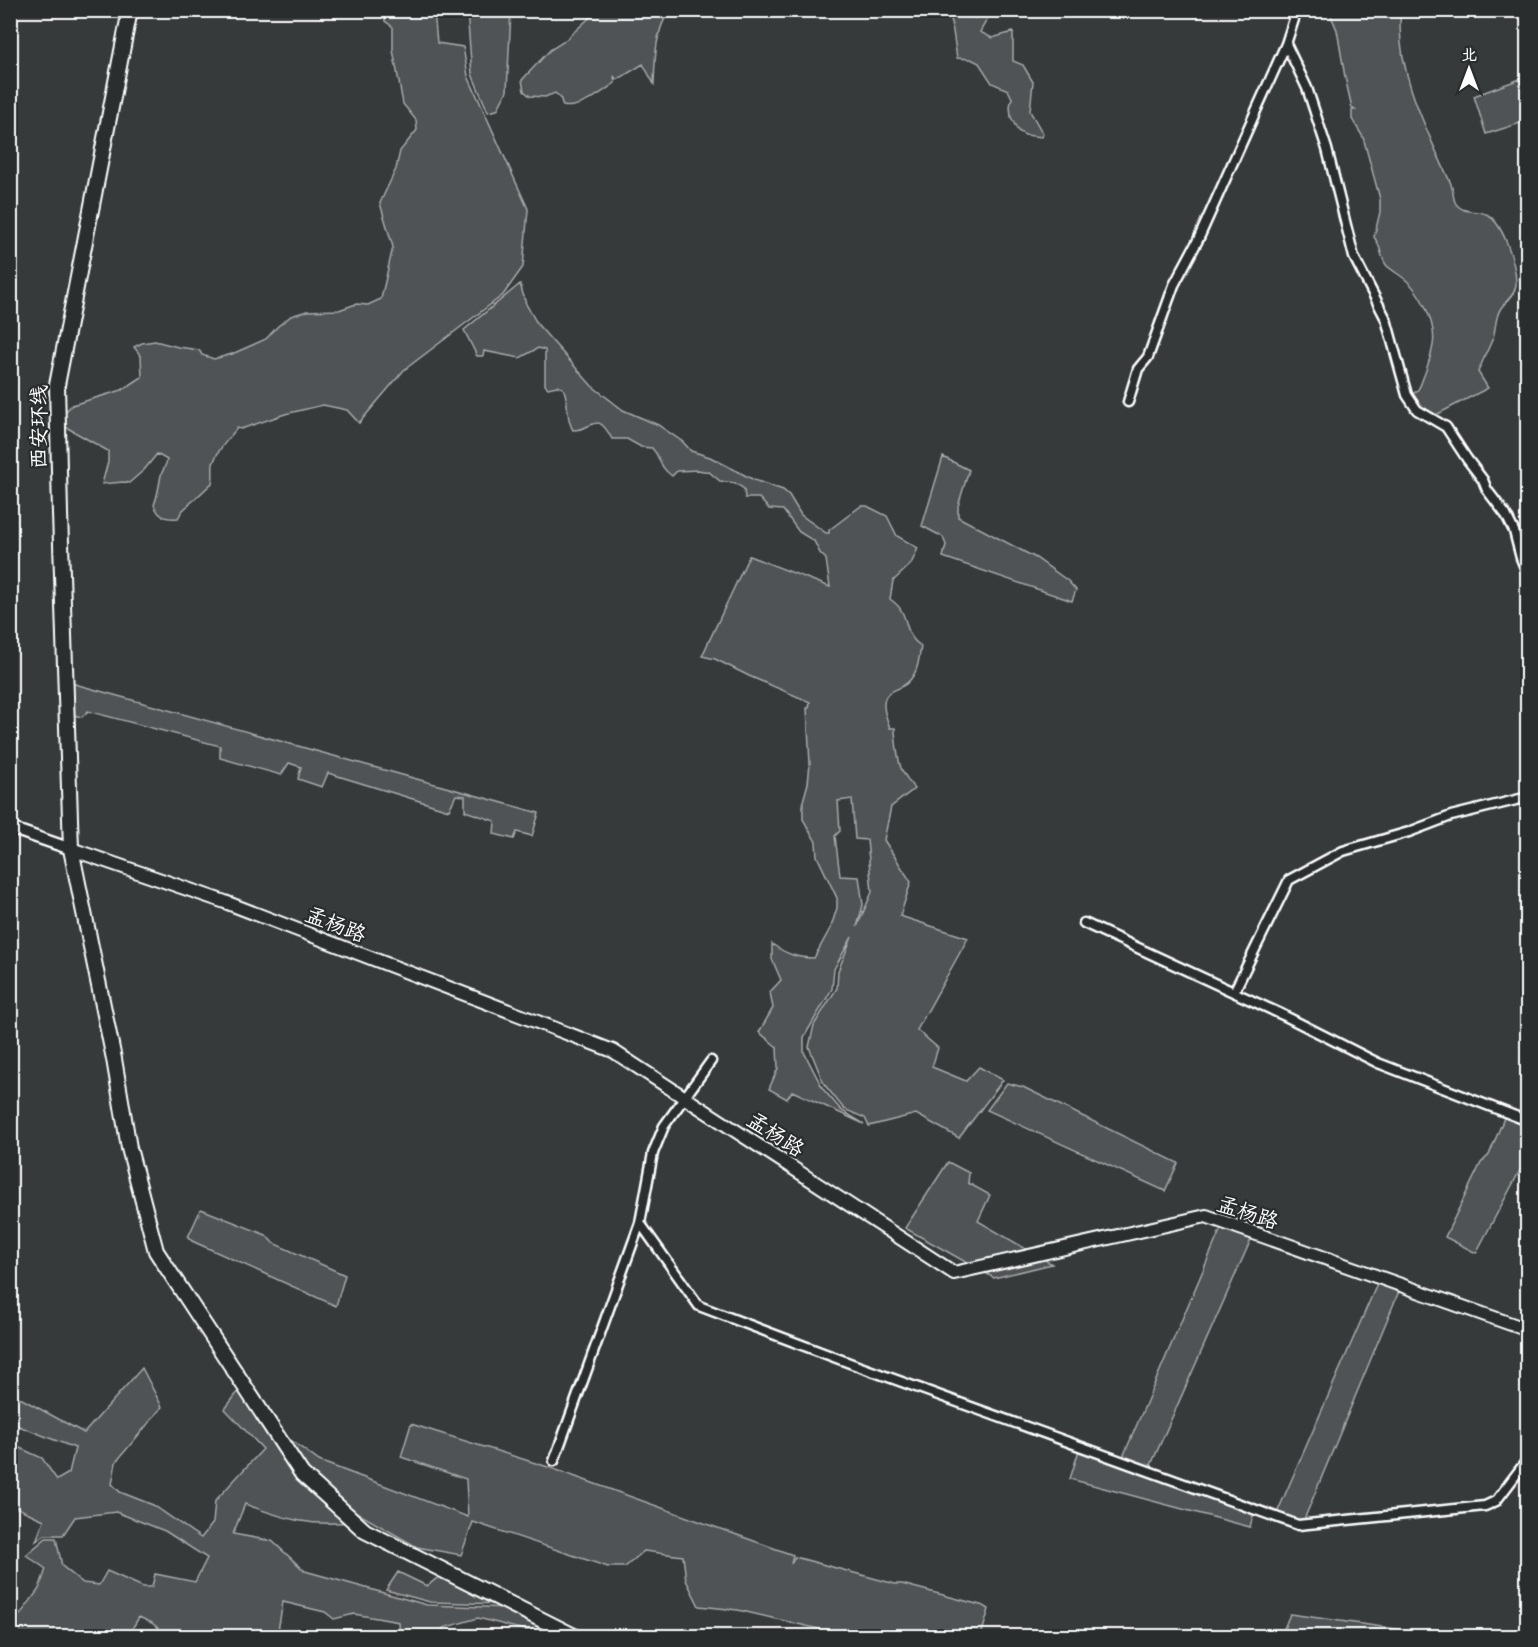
<svg xmlns="http://www.w3.org/2000/svg" width="1538" height="1647" font-family="'Patrick Hand','LXGW WenKai TC',sans-serif">
<rect width="100%" height="100%" fill="#373a3b"/>
<filter id="ink" filterUnits="userSpaceOnUse"><feTurbulence type="fractalNoise" baseFrequency=".0167" numOctaves="2"/><feDisplacementMap in="SourceGraphic" scale="12" xChannelSelector="R" yChannelSelector="G"/><feConvolveMatrix kernelMatrix="1 2 1 2 8 2 1 2 1" color-interpolation-filters="sRGB"/></filter>
<g filter="url(#ink)">
<!-- green -->
<path fill="#505354" stroke="#a8a9aa" stroke-width="1.5" fill-rule="evenodd" d="M 385,11 L 434,11 L 437,43 L 463,47 L 468,76 L 528,209 L 523,267 L 503,295 L 404,370 L 359,423 L 347,410 L 323,405 L 285,414 L 241,429 L 237,428 C 228,440 217,450 213,464 C 212,470 214,476 212,483 L 182,511 L 178,518 C 165,519 159,517 154,505 C 158,495 159,485 161,475 C 163,469 166,466 167,460 L 157,454 L 144,470 L 129,483 L 123,482 L 102,484 L 108,462 L 108,451 L 64,426 L 64,413 L 72,405 L 122,390 L 142,377 L 141,356 L 134,347 L 142,343 L 155,341 L 178,347 L 199,350 L 202,355 L 214,359 L 232,354 L 266,339 L 278,326 L 291,316 L 307,311 L 339,310 L 356,304 L 368,305 L 381,299 L 393,247 L 380,203 L 396,169 L 400,151 L 417,130 L 416,120 L 403,104 L 393,50 L 393,27 L 385,21 Z
M 467,11 L 511,11 L 507,91 L 497,110 L 488,112 L 472,74 Z
M 597,11 L 669,11 C 655,32 655,59 654,84 L 643,64 L 617,80 L 614,76 L 615,83 C 602,92 580,110 563,106 L 560,97 L 555,93 L 545,97 L 530,96 L 524,91 L 522,80 L 550,50 L 563,42 Z
M 950,11 L 972,11 L 974,18 L 989,16 L 980,32 L 992,38 L 1013,32 L 1013,61 L 1023,65 L 1033,82 L 1030,111 L 1043,134 L 1042,137 L 1025,135 L 1018,131 L 1011,117 L 1010,106 L 1012,98 L 1008,90 L 992,83 L 979,63 L 971,59 L 957,58 Z
M 1329,11 L 1401,11 C 1394,68 1428,133 1451,184 C 1453,190 1453,197 1455,202 C 1462,215 1478,209 1488,215 C 1504,225 1515,263 1516,281 C 1517,294 1508,298 1501,308 C 1495,316 1496,329 1493,338 C 1488,349 1483,360 1478,372 L 1488,388 L 1432,417 L 1410,394 C 1420,393 1421,382 1425,373 C 1435,345 1438,334 1425,306 C 1420,296 1414,287 1406,280 C 1400,275 1393,271 1387,266 C 1380,258 1382,247 1374,237 L 1380,212 L 1380,199 L 1363,137 L 1352,119 L 1352,110 L 1355,110 L 1352,108 L 1345,77 L 1337,30 Z
M 1520,79 L 1527,101 L 1527,121 L 1486,134 L 1474,96 Z
M 520,284 L 526,304 L 538,325 L 592,386 L 623,410 L 658,425 L 683,442 L 691,451 L 710,457 L 754,480 L 783,490 L 789,495 L 801,515 L 826,533 L 829,533 L 829,530 L 861,506 L 867,506 L 887,516 L 897,536 L 918,548 L 911,564 L 893,581 L 890,599 C 894,602 899,606 901,610 C 909,624 905,635 921,646 C 919,659 918,673 908,682 C 903,688 893,689 887,695 C 880,704 887,719 890,728 L 895,728 C 895,737 898,760 901,768 C 904,775 910,782 914,789 L 891,807 L 884,840 L 911,882 L 900,916 L 968,938 L 917,1030 L 938,1048 L 932,1067 L 966,1081 L 979,1067 L 1003,1080 L 959,1138 L 916,1114 L 869,1126 L 865,1118 L 844,1109 L 824,1084 L 809,1047 L 814,1025 L 837,988 L 838,971 L 852,937 L 834,969 L 832,989 L 804,1037 L 804,1052 L 823,1089 L 841,1110 L 864,1124 L 792,1091 L 787,1099 L 769,1089 L 778,1068 L 777,1047 L 759,1032 L 773,1008 L 770,992 L 781,980 L 772,959 L 772,944 C 786,954 797,958 814,958 L 831,927 L 837,908 L 837,898 L 817,856 L 816,842 L 803,819 L 803,801 L 808,783 L 810,764 L 807,708 L 809,708 L 810,702 L 749,676 L 715,659 L 702,656 L 749,556 L 830,587 L 826,559 L 820,553 L 814,541 L 799,532 L 783,510 L 769,509 L 759,498 L 745,498 L 744,489 L 735,483 L 720,481 L 709,472 L 698,470 L 677,471 L 672,476 C 658,466 662,459 652,448 L 641,447 L 627,439 L 612,439 C 596,409 594,430 573,430 C 565,418 570,402 563,388 L 557,386 L 548,388 L 545,385 L 545,350 L 538,348 L 520,358 L 484,351 L 483,356 L 477,356 L 464,330 ZM 852,799 L 855,839 L 867,840 L 872,892 L 857,927 L 863,905 L 859,877 L 840,876 L 835,836 L 840,831 L 838,801 Z
M 943,457 L 969,470 L 958,506 L 958,517 L 1036,558 L 1068,581 L 1076,590 L 1072,601 L 943,557 L 946,545 L 943,537 L 922,526 Z
M 71,683 L 539,813 L 532,836 L 517,832 L 514,839 L 494,834 L 495,821 L 465,811 L 465,796 L 456,795 L 449,810 L 328,773 L 322,787 L 298,779 L 301,767 L 289,763 L 281,775 L 220,758 L 220,746 L 88,711 L 82,717 L 73,715 Z
M 1007,1083 L 1023,1087 L 1178,1163 L 1165,1191 L 987,1110 Z
M 1506,1113 L 1527,1121 L 1527,1157 L 1476,1253 L 1445,1237 L 1481,1163 L 1489,1155 Z
M 948,1162 L 969,1173 L 968,1183 L 990,1195 L 978,1221 L 1052,1264 L 994,1278 L 905,1228 Z
M 201,1209 L 266,1235 L 273,1243 L 345,1275 L 336,1306 L 192,1241 L 188,1237 Z
M 1225,1219 L 1237,1219 L 1257,1226 L 1150,1467 L 1123,1457 Z
M 1381,1275 L 1402,1284 L 1303,1522 L 1277,1513 Z
M 142,1368 L 162,1407 L 116,1462 L 112,1484 L 120,1492 L 153,1505 L 201,1538 L 213,1523 L 215,1501 L 263,1449 L 225,1409 L 241,1388 L 306,1481 L 356,1521 C 313,1528 285,1519 245,1504 L 233,1534 L 272,1541 L 305,1571 L 427,1605 L 512,1608 L 564,1636 L 548,1636 L 478,1618 L 443,1628 L 442,1636 L 400,1636 L 399,1622 L 354,1614 L 334,1619 L 325,1612 L 283,1602 L 277,1636 L 196,1636 C 186,1635 178,1636 167,1636 L 152,1623 L 139,1617 L 128,1636 L 11,1636 L 11,1613 L 20,1615 L 39,1589 L 46,1569 L 26,1555 L 46,1538 L 56,1538 L 62,1566 L 83,1583 L 99,1585 L 107,1571 L 143,1587 L 152,1587 L 155,1574 L 195,1582 L 207,1558 L 165,1531 L 116,1512 L 75,1517 L 63,1535 L 45,1535 L 36,1541 L 44,1520 L 11,1505 L 11,1444 L 42,1458 L 57,1480 L 69,1473 L 75,1448 L 11,1423 L 11,1393 L 84,1433 Z
M 411,1424 L 548,1467 L 793,1555 L 791,1564 L 795,1557 L 895,1584 L 902,1584 L 984,1606 L 989,1609 L 981,1636 L 849,1636 L 738,1610 L 699,1606 L 686,1580 L 683,1556 L 644,1551 L 625,1567 L 608,1567 L 473,1522 L 461,1555 L 417,1547 L 347,1507 L 321,1486 L 280,1432 L 319,1461 L 468,1517 L 466,1479 L 401,1457 Z
M 1080,1447 L 1255,1509 L 1250,1527 L 1070,1479 Z
M 398,1572 L 427,1586 L 445,1572 L 505,1604 L 430,1602 L 386,1590 Z
M 1290,1614 L 1425,1633 L 1426,1636 L 1281,1636 Z"/>
<g fill="none" stroke-linecap="round" stroke-linejoin="round">
<!-- minor casing -->
<g stroke="#fff" stroke-width="13">
<path id="minor" d="M 1286,44 L 1307,88 L 1327,149 L 1354,257 L 1386,319 L 1407,395 L 1417,410 L 1446,427 L 1467,459 L 1483,480 L 1487,490 L 1506,515 L 1514,531 L 1521,558 L 1528,575
M 1128,402 L 1138,369 L 1148,357 L 1174,285 L 1198,240 L 1286,44 L 1297,10
M 1084,923 L 1283,1015 L 1378,1063 L 1528,1121
M 1234,992 L 1289,880 L 1343,851 L 1409,832 L 1451,816 L 1528,797
M 640,1223 L 699,1306 L 855,1365 L 1298,1525 L 1485,1506 L 1496,1501 L 1528,1459
M 554,1461 L 640,1223 L 653,1153 L 664,1126 L 711,1061"/>
</g>
<!-- tertiary casing -->
<g stroke="#fff" stroke-width="15">
<path id="tertiary" d="M 10,828 L 71,849"/>
</g>
<!-- secondary casing -->
<g stroke="#fff" stroke-width="16">
<path id="secondary" d="M 71,849 L 225,902 L 613,1051 L 954,1273 L 1206,1216 L 1528,1330"/>
</g>
<!-- primary casing -->
<g stroke="#fff" stroke-width="18">
<path id="primary" d="M 130,10 L 57,385 L 60,513 L 71,849 L 114,1059 L 129,1148 L 156,1251 L 302,1474 L 365,1531 L 574,1636"/>
</g>
<!-- minor -->
<use href="#minor" stroke="#2a2d2e" stroke-width="8"/>
<!-- tertiary -->
<use href="#tertiary" stroke="#2a2d2e" stroke-width="10"/>
<!-- secondary -->
<use href="#secondary" stroke="#2a2d2e" stroke-width="12"/>
<!-- primary -->
<use href="#primary" stroke="#2a2d2e" stroke-width="14"/>
</g>
</g>
<g text-anchor="middle" dominant-baseline="central" stroke-width="4.5" stroke-linejoin="round" paint-order="stroke">
<!-- street labels -->
<g font-size="21" fill="#fff" stroke="#2a2d2e">
<text transform="translate(38 427) rotate(-90)">西安环线</text>
<text transform="translate(336 924) rotate(21)">孟杨路</text>
<text transform="translate(776 1134) rotate(33)">孟杨路</text>
<text transform="translate(1248 1212) rotate(18)">孟杨路</text>
</g>
</g>
<!-- margin -->
<rect width="1538" height="1647" fill="none" stroke="#2a2d2e" stroke-width="36"/>
<rect x="18" y="18" width="1502" height="1611" fill="none" stroke="#fff" stroke-width="2" filter="url(#ink)"/>
<!-- north arrow -->
<g transform="translate(1469 69)" stroke="#2a2d2e" stroke-width="4.5" paint-order="stroke">
<path d="M0-4.5L10 22L0 15L-10 22Z" fill="#ffffff"/>
<text y="-9" font-size="16" font-weight="bold" text-anchor="middle" fill="#ffffff">北</text>
</g>
</svg>
